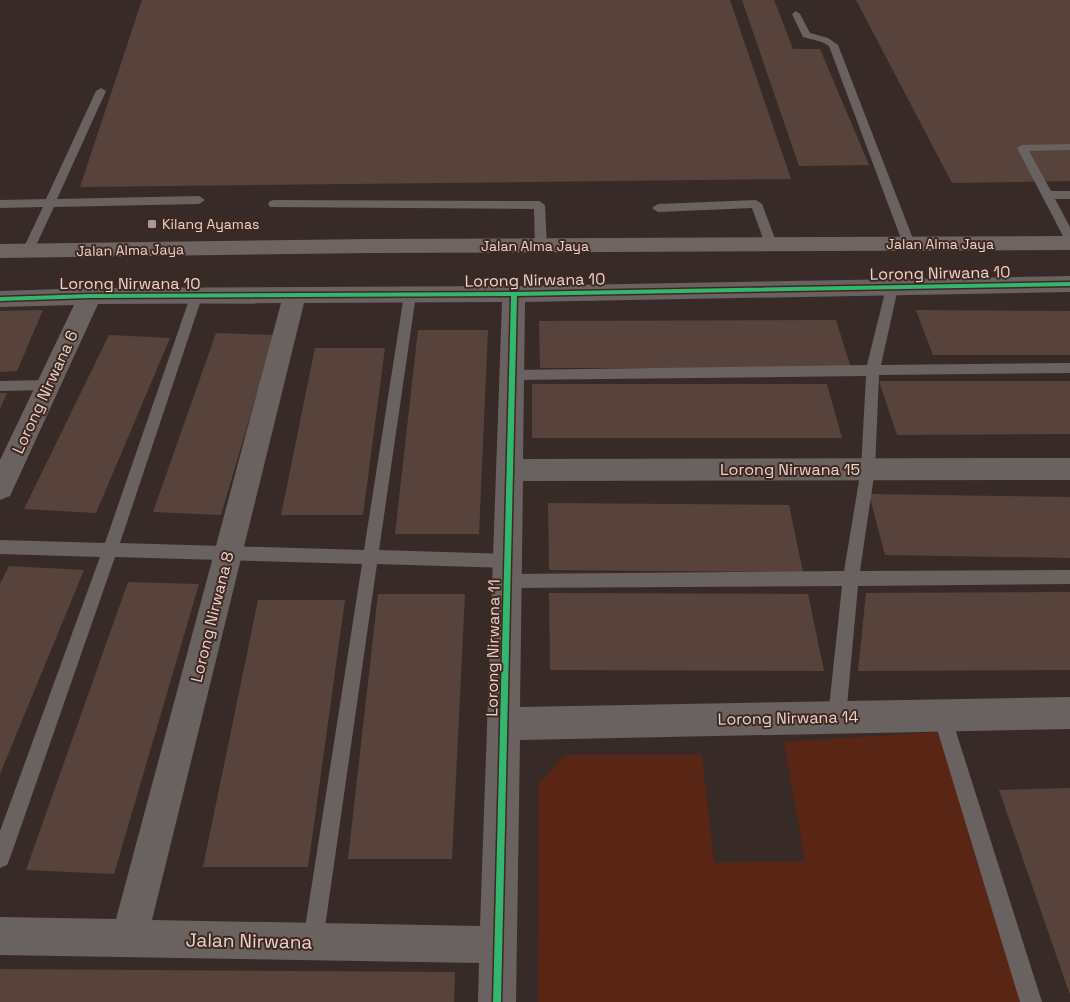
<svg xmlns="http://www.w3.org/2000/svg" width="1070" height="1002" font-family="'Space Grotesk',sans-serif">
<rect width="100%" height="100%" fill="#382b27"/>
<!-- green -->
<path fill="#592514" d="M 938,732 L 1021,1002 L 538,1002 L 539,783 L 565,755 L 702,755 L 714,863 L 805,861 L 784,742 Z"/>
<!-- building -->
<path fill="#57433c" d="M 142,0 L 730,0 L 791,179 L 80,187 Z
M 742,0 L 774,0 L 793,49 L 820,49 L 869,165 L 799,166 Z
M 856,0 L 1070,0 L 1070,181 L 952,183 Z
M 43,310 L 17,371 L 0,372 L 0,311 Z
M 916,310 L 1070,311 L 1070,355 L 933,355 Z
M 836,320 L 851,368 L 540,368 L 539,321 Z
M 418,330 L 488,330 L 479,534 L 395,534 Z
M 216,333 L 274,335 L 221,515 L 153,512 Z
M 109,335 L 170,338 L 96,513 L 24,509 Z
M 315,348 L 385,348 L 363,515 L 281,515 Z
M 879,381 L 1070,381 L 1070,434 L 897,435 Z
M 532,384 L 827,384 L 842,438 L 532,438 Z
M 0,393 L 7,393 L 0,409 Z
M 869,494 L 1070,497 L 1070,558 L 885,555 Z
M 548,503 L 789,505 L 803,572 L 549,570 Z
M 9,566 L 84,570 L 0,774 L 0,584 Z
M 128,582 L 199,584 L 114,874 L 26,870 Z
M 1070,592 L 1070,670 L 858,671 L 866,593 Z
M 549,593 L 808,594 L 824,671 L 550,670 Z
M 378,594 L 465,594 L 452,859 L 348,859 Z
M 258,600 L 345,600 L 308,867 L 203,867 Z
M 1070,788 L 1070,995 L 999,790 Z
M 0,969 L 455,972 L 454,1002 L 0,1002 Z"/>
<g fill="none" stroke-linecap="round" stroke-linejoin="round">
<!-- lane -->
<path fill="#6a6261" fill-rule="evenodd" d="M 796,11 L 800,14 L 810,33 L 828,38 L 838,45 L 915,244 L 913,247 L 909,248 L 903,244 L 829,46 L 822,42 L 803,37 L 792,14 Z
M 101,88 L 106,91 L 57,199 L 199,196 L 205,200 L 199,204 L 54,207 L 32,254 L 24,254 L 22,251 L 43,207 L 0,208 L 0,200 L 46,199 L 96,91 Z
M 1070,144 L 1070,150 L 1029,151 L 1051,191 L 1070,191 L 1070,199 L 1055,199 L 1070,227 L 1070,242 L 1064,238 L 1017,148 L 1022,145 Z
M 274,200 L 539,201 L 545,205 L 547,246 L 541,250 L 535,246 L 534,209 L 270,207 L 268,204 L 270,201 Z
M 756,200 L 762,204 L 777,244 L 775,247 L 771,248 L 765,244 L 752,208 L 658,212 L 652,208 L 658,204 Z
M 892,284 L 898,288 L 881,365 L 1070,363 L 1070,373 L 879,375 L 875,469 L 860,571 L 1070,570 L 1070,584 L 858,586 L 846,717 L 843,723 L 837,726 L 831,723 L 828,717 L 842,586 L 508,588 L 502,586 L 500,581 L 502,576 L 508,574 L 844,571 L 861,469 L 866,376 L 513,380 L 508,379 L 506,375 L 508,371 L 513,370 L 867,365 L 886,288 Z
M 410,291 L 416,295 L 379,550 L 509,554 L 515,556 L 517,561 L 515,566 L 509,568 L 377,564 L 323,941 L 320,948 L 313,951 L 306,948 L 303,941 L 362,564 L 115,557 L 10,858 L 7,865 L 0,868 L 0,831 L 100,557 L 0,554 L 0,540 L 105,543 L 190,297 L 196,293 L 202,297 L 120,543 L 364,550 L 404,295 Z
M 48,380 L 53,381 L 55,385 L 53,389 L 48,390 L 0,391 L 0,381 Z
M 942,707 L 948,710 L 951,716 L 1042,1002 L 1020,1002 L 933,716 L 936,710 Z"/>
<!-- street -->
<path fill="#6a6261" fill-rule="evenodd" d="M 1070,276 L 1070,292 L 525,302 L 523,459 L 1070,458 L 1070,480 L 523,481 L 520,707 L 1070,697 L 1070,729 L 520,740 L 516,1002 L 478,1002 L 479,963 L 0,955 L 0,917 L 116,919 L 281,303 L 98,304 L 10,496 L 0,500 L 0,460 L 74,305 L 0,307 L 0,291 L 90,288 L 514,286 ZM 502,302 L 480,926 L 152,920 L 304,303 Z"/>
<!-- secondary -->
<path fill="#6e6562" fill-rule="evenodd" d="M 1070,236 L 1070,250 L 370,253 L 0,258 L 0,244 L 370,239 Z"/>
<!-- cycleway casing -->
<g stroke="#40271f" stroke-width="3">
<path id="cycleway" d="M 1070,282 L 1070,286 L 517,296 L 501,1002 L 493,1002 L 511,296 L 90,298 L 0,301 L 0,297 L 90,294 L 514,292 Z"/>
</g>
<!-- cycleway -->
<use href="#cycleway" fill="#33b770" fill-rule="evenodd"/>
</g>
<!-- markers -->
<rect fill="#aa9a95" stroke="#40271f" stroke-width="2" x="147" y="219" width="10" height="10" rx="2.5"/>
<g text-anchor="middle" dominant-baseline="central" stroke-width="4" stroke-linejoin="round" paint-order="stroke">
<!-- far-poi labels -->
<g font-size="14" fill="#e7d6d0" stroke="#40271f" text-anchor="start">
<text x="162" y="224">Kilang Ayamas</text>
</g>
<!-- far-street labels -->
<g font-size="14" fill="#e7d6d0" stroke="#40271f">
<text x="940" y="244">Jalan Alma Jaya</text>
<text x="535" y="246">Jalan Alma Jaya</text>
<text transform="translate(130 250) rotate(-1)">Jalan Alma Jaya</text>
</g>
<!-- street labels -->
<g font-size="16" fill="#e7d6d0" stroke="#40271f">
<text transform="translate(940 273) rotate(-1)">Lorong Nirwana 10</text>
<text transform="translate(535 280) rotate(-1)">Lorong Nirwana 10</text>
<text x="130" y="283">Lorong Nirwana 10</text>
<text transform="translate(45 392) rotate(-65)">Lorong Nirwana 6</text>
<text x="790" y="469">Lorong Nirwana 15</text>
<text transform="translate(212 617) rotate(-76)">Lorong Nirwana 8</text>
<text transform="translate(493 648) rotate(-89)">Lorong Nirwana 11</text>
<text transform="translate(788 718) rotate(-1)">Lorong Nirwana 14</text>
</g>
<!-- near-street labels -->
<g font-size="19" fill="#e7d6d0" stroke="#40271f">
<text transform="translate(249 941) rotate(1)">Jalan Nirwana</text>
</g>
</g>
</svg>
